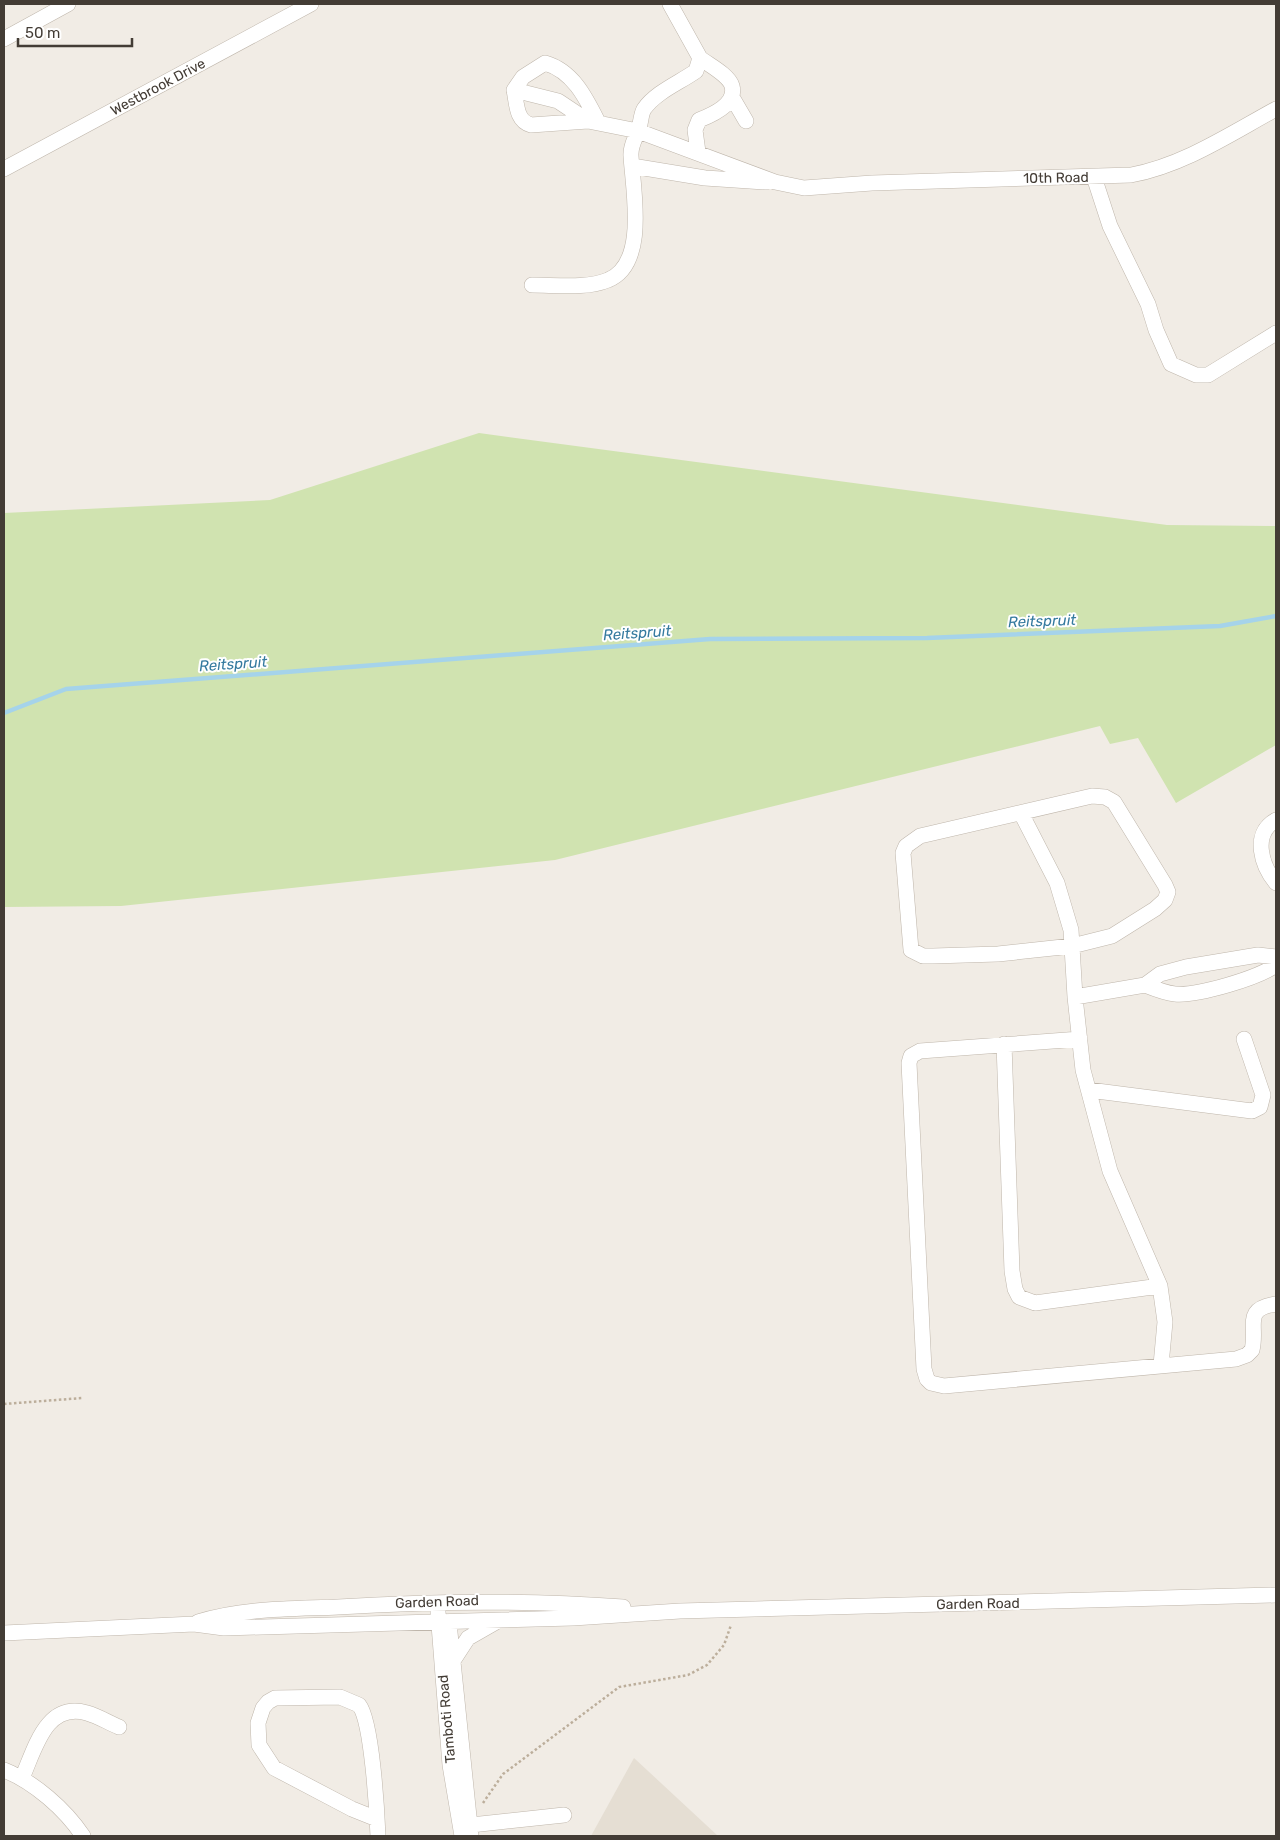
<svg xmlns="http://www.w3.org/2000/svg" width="1280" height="1840" font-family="Rubik,sans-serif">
<rect width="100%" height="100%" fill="#f1ece5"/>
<!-- residential -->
<path fill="#e5ded3" d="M 634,1758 L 718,1836 L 591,1836 Z"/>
<!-- green -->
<path fill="#d0e3b0" d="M 479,433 L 1167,525 L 1276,526 L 1276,745 L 1176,803 L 1138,738 L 1110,744 L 1100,726 L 555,860 L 121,906 L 4,907 L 4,513 L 270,500 Z"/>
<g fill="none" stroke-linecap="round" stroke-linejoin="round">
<!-- stream -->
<path stroke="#a5d3ea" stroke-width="4.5" d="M 4,713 L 66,689 L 710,639 L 927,638 L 1220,626 L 1276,616"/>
<!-- minor casing -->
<g stroke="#bfb6ab" stroke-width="16">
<path id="minor" d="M 4,39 L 68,4
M 514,90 L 558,101 L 588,121
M 732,97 L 746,121
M 598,122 C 586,98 573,71 545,63 L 523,77 L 514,90 C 517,104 516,121 531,125 L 588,121 L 638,131 L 775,182 L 804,188 L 872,183 L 1131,175 C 1184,165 1230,134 1276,109
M 698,152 L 695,130 L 699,120 C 712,115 737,104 732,86 C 729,75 709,65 700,58
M 632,166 L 705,178 L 766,182
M 4,169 L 311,4
M 1094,177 L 1110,226 L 1148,304 L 1156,330 L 1171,364 L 1196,375 L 1208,375 L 1276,333
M 532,285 C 556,285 587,289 608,280 C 648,264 633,190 631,156 C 630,145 636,138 639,128 C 641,122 641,114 644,109 C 656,92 679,83 696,71 L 700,58 L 670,4
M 1092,796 L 1105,797 L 1114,802 L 1165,885 L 1168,892 L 1165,900 L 1155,909 L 1112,936 L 1072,946 L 998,954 L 933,956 L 923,956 L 911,950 L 903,853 L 906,846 L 920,836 Z
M 1021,813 L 1057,883 L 1071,930 L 1075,997 L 1083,1070 L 1110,1171 L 1160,1286 L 1165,1322 L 1161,1365
M 1276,820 C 1251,834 1262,866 1276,883
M 1145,985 C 1155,989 1165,993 1175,994 C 1198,996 1258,978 1276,965
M 1075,997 L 1145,985 L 1160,974 L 1186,967 L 1258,955 L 1276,957
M 1080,1039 L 920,1051 L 911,1056 L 909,1063 L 924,1369 L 927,1379 L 931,1383 L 944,1386 L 1236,1359 L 1247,1355 L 1252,1350 C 1258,1326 1242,1309 1276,1304
M 1004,1044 L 1012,1271 L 1015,1289 L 1019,1297 L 1035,1303 L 1160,1286
M 1089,1090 L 1252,1111 L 1260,1107 L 1263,1095 L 1244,1039
M 438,1612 L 450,1765 L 462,1836
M 198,1622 C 243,1608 291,1609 338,1607 C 433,1601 527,1600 623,1607
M 449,1623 L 471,1836
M 4,1633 L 194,1624 L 224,1628 L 573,1618 L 680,1611 L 1276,1595
M 453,1661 L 468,1638 L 496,1622
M 4,1770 C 34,1782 65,1809 83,1836
M 22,1778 C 35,1749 46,1701 87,1713 C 98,1716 109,1723 119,1727
M 377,1819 L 352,1809 L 274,1768 L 259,1745 L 258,1723 L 263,1708 L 268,1702 L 275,1698 L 340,1697 L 359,1705 C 372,1721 377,1812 378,1836
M 462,1826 L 564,1815"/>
</g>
<!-- path -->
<path stroke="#bcae9b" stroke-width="2.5" stroke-dasharray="2.5 2.5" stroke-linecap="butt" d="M 4,1404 L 82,1398
M 483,1803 L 503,1774 L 619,1687 L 688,1675 L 707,1665 L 724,1645 L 731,1625"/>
<!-- minor -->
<use href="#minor" stroke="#fff" stroke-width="15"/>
</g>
<g text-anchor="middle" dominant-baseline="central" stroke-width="4" stroke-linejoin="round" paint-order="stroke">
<!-- street labels -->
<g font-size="14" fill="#433c35" stroke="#fff">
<text transform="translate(158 87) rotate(-28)">Westbrook Drive</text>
<text transform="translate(1056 178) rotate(-1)">10th Road</text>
<text transform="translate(437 1602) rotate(-2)">Garden Road</text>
<text transform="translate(978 1604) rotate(-1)">Garden Road</text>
<text transform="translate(447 1719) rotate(-95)">Tamboti Road</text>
</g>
<!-- water labels -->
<g font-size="15" font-style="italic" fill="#357a9f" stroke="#fff">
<text transform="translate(1042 621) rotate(-2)">Reitspruit</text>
<text transform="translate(637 633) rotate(-4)">Reitspruit</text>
<text transform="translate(233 664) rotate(-4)">Reitspruit</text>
</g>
</g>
<!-- border -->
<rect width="1280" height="1840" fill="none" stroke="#433c35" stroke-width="10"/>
<!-- scale -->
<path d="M18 38v8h114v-8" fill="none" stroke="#433c35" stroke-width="2.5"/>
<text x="25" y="38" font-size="15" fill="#433c35" stroke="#ffffff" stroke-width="4" paint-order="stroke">50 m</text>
</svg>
